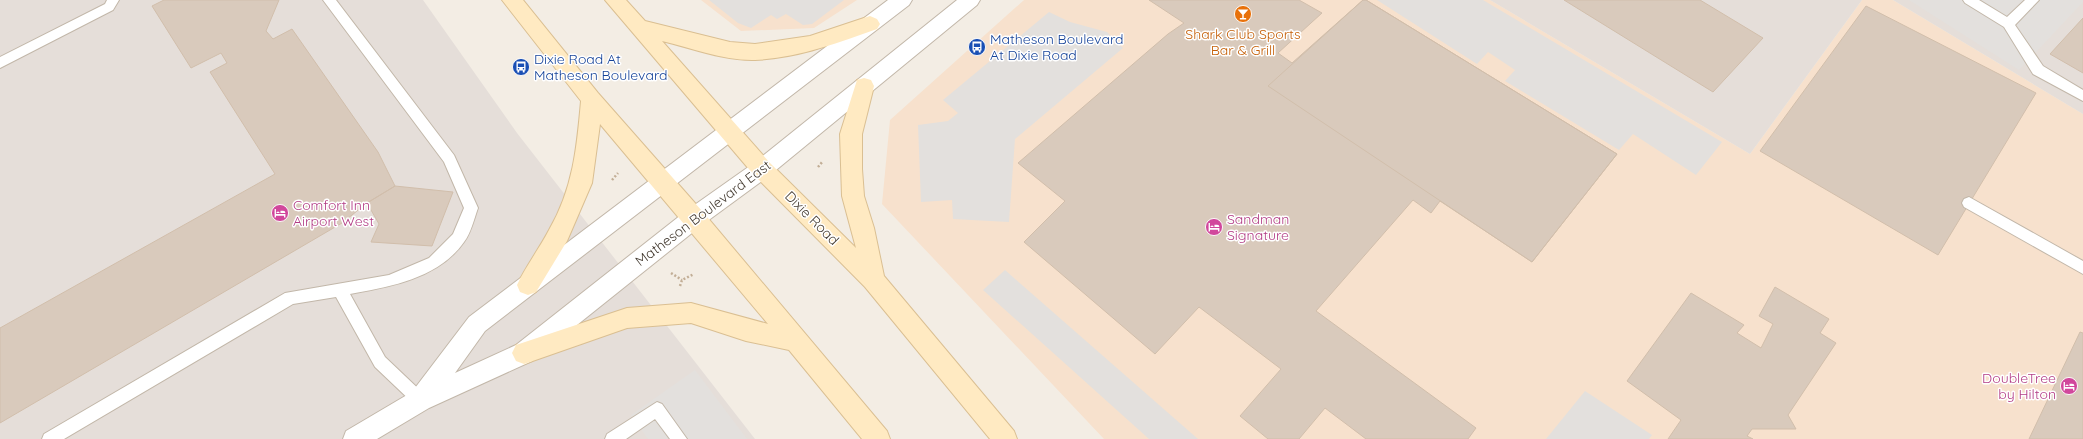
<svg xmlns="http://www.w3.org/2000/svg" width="2083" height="439" font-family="Quicksand,sans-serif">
<rect width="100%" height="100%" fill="#f3ede4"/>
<!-- commercial -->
<path fill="#f7e1cd" d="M 701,0 L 857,0 L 814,28 L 741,31 Z
M 1024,0 L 1490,0 L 1750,154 L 1862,0 L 1893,0 L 2083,114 L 2083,439 L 1104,439 L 882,204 L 890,120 Z"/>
<!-- industrial -->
<path fill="#e5ded9" d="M 0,0 L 423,0 L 517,133 L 755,439 L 0,439 Z
M 1490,0 L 1862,0 L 1750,154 Z
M 1893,0 L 2083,0 L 2083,114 Z"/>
<!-- parking -->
<path fill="#e3e0dd" d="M 709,0 L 844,0 L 812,24 L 803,25 L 786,14 L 777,19 L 771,15 L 751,28 L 738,23 Z
M 1377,0 L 1483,0 L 1722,142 L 1696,175 L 1633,134 L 1619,150 L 1505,81 L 1515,70 L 1488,52 L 1477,64 Z
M 1909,0 L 2083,0 L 2083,2 L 2019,70 Z
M 1049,12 L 1070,22 L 1107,32 L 1123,48 L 1015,139 L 1009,222 L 953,219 L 952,200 L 921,202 L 918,125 L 948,121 L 958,113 L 943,100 Z
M 1005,270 L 1198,439 L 1149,439 L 983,290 Z
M 695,370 L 747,439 L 648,439 L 631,415 Z
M 1585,391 L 1652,435 L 1649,439 L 1546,439 Z"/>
<!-- building -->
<path fill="#d9cabc" stroke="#d1beab" d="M 164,0 L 279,0 L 266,31 L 273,39 L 292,29 L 378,152 L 395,186 L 367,203 L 342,223 L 0,423 L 0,328 L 275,174 L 210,72 L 227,63 L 221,53 L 191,68 L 152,6 Z
M 1149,0 L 1299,0 L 1322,13 L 1278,53 L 1292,63 L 1363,0 L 1366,0 L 1617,154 L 1532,262 L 1440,201 L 1431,213 L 1413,200 L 1316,311 L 1476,428 L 1468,439 L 1366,439 L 1325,408 L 1299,439 L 1268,439 L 1240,416 L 1281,369 L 1199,307 L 1155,354 L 1024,242 L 1065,201 L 1018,163 L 1168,34 L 1184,23 Z
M 1363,0 L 1366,0 L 1617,154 L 1532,262 L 1268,86 Z
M 1564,0 L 1700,0 L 1763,38 L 1713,92 Z
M 1866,6 L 2036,93 L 1938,255 L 1760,151 Z
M 2083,18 L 2083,73 L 2050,54 Z
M 395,186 L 453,192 L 432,246 L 371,242 L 379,224 L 367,203 Z
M 1775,287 L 1829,319 L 1820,333 L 1836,343 L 1788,415 L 1796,429 L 1752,429 L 1747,436 L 1753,439 L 1668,439 L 1681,420 L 1627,381 L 1691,293 L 1744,325 L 1737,333 L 1761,348 L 1773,324 L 1759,316 Z
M 2080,332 L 2083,333 L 2083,439 L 2029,439 Z"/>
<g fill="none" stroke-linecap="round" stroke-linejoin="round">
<!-- service casing -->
<g stroke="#c2b7a9" stroke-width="2">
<path id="service" d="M 107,0 L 119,0 L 113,10 L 0,68 L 0,57 L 105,4 Z
M 323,0 L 336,0 L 454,155 L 478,208 C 474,219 471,233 464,242 C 439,278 390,287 350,294 L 385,357 L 425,395 L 428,400 L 425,405 L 420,407 L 415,405 L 375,367 L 336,297 L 293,304 L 64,439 L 42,439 L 44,434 L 285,293 L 389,275 L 429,258 L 453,234 L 464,208 L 444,162 Z
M 1963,0 L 1979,0 L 2007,17 L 2025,0 L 2039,0 L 2015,25 L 2043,66 L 2083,90 L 2083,101 L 2033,74 L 2004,27 L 1965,3 Z
M 1969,197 L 2083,261 L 2083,274 L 1964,207 L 1962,203 L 1964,199 Z
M 657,402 L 662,404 L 687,439 L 670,439 L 655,419 L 626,439 L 605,439 L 607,434 Z"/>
</g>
<!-- tertiary casing -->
<g stroke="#c2b7a9" stroke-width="2">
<path id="tertiary" d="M 888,0 L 912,0 L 909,5 L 485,331 L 455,373 L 516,345 L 686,211 L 754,163 L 957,0 L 980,0 L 977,5 L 770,175 L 702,225 L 532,361 L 429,408 L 377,439 L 343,439 L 346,431 L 412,392 L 469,317 Z"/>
</g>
<!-- secondary casing -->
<g stroke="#dabf92" stroke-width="2">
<path id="secondary" d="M 502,0 L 523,0 L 598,93 L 702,211 L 887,431 L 890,439 L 862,439 L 789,350 L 746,341 L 691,323 L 627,328 L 524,364 L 516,361 L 512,353 L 516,345 L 627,308 L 691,303 L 768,324 L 600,124 L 592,183 L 567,241 L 536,292 L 528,295 L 520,292 L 517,285 C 526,266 539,249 549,230 C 573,189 577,147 581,101 Z
M 605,0 L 626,0 L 645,21 L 730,42 L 755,44 L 810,36 L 870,16 L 877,19 L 880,24 L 877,29 C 837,43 798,58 755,60 C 724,61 692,48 662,41 L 770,163 L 856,248 L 842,196 L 840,134 L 857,80 L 864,78 L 871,80 L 874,86 L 862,134 L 862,169 L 864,196 L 874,228 L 884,276 L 1014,431 L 1017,439 L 990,439 L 865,287 L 754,175 Z"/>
</g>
<!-- path -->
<path stroke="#c2ae96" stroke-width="2.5" stroke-dasharray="2 2" stroke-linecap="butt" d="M 818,167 L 823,161
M 612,180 L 618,173
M 671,273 L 682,280
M 680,286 L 682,280 L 694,274"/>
<!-- service -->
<use href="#service" fill="#fff" fill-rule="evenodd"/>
<!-- tertiary -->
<use href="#tertiary" fill="#fff" fill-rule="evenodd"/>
<!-- secondary -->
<use href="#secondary" fill="#ffeac2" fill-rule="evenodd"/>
</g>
<!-- icons -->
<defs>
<g id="bar-disc" transform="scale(0.9)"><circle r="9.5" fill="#e8710a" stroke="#fff"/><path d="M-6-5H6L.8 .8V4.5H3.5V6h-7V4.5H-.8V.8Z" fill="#fff"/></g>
<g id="bus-disc" transform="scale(0.9)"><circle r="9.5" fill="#1a4fb4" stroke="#fff"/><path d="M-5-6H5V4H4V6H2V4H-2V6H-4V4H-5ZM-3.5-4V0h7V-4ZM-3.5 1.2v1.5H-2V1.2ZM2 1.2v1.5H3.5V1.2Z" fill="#fff"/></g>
<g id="hotel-disc" transform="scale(0.9)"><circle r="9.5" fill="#d1479c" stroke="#fff"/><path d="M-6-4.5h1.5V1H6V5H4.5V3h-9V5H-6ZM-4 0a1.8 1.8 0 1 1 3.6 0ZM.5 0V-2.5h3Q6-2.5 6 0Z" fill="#fff"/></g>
</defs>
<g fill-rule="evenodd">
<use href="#bar-disc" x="1243" y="14"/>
<use href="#bus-disc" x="977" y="47"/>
<use href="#bus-disc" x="521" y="67"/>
<use href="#hotel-disc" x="280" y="213"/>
<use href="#hotel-disc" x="1214" y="227"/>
<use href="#hotel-disc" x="2069" y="386"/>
</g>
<g text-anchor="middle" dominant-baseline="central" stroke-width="3" stroke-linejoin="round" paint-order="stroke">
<!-- food labels -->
<g font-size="14" fill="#c56008" stroke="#fff">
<text x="1243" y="34">Shark Club Sports<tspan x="1243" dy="16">Bar &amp; Grill</tspan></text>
</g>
<!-- transit labels -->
<g font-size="14" fill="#164399" stroke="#fff" text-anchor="start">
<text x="990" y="39">Matheson Boulevard<tspan x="990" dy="16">At Dixie Road</tspan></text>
<text x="534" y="59">Dixie Road At<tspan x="534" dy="16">Matheson Boulevard</tspan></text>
</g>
<!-- hotel labels -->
<g font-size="14" fill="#b23c85" stroke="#fff" text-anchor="start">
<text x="293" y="205">Comfort Inn<tspan x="293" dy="16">Airport West</tspan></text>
<text x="1227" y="219">Sandman<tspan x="1227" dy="16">Signature</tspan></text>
<text x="2056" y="378" text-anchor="end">DoubleTree<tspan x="2056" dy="16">by Hilton</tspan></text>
</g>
<!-- street labels -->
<g font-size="14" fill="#463d33" stroke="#fff">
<text transform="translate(703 213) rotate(-37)">Matheson Boulevard East</text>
<text transform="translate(812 218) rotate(45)">Dixie Road</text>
</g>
</g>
</svg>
